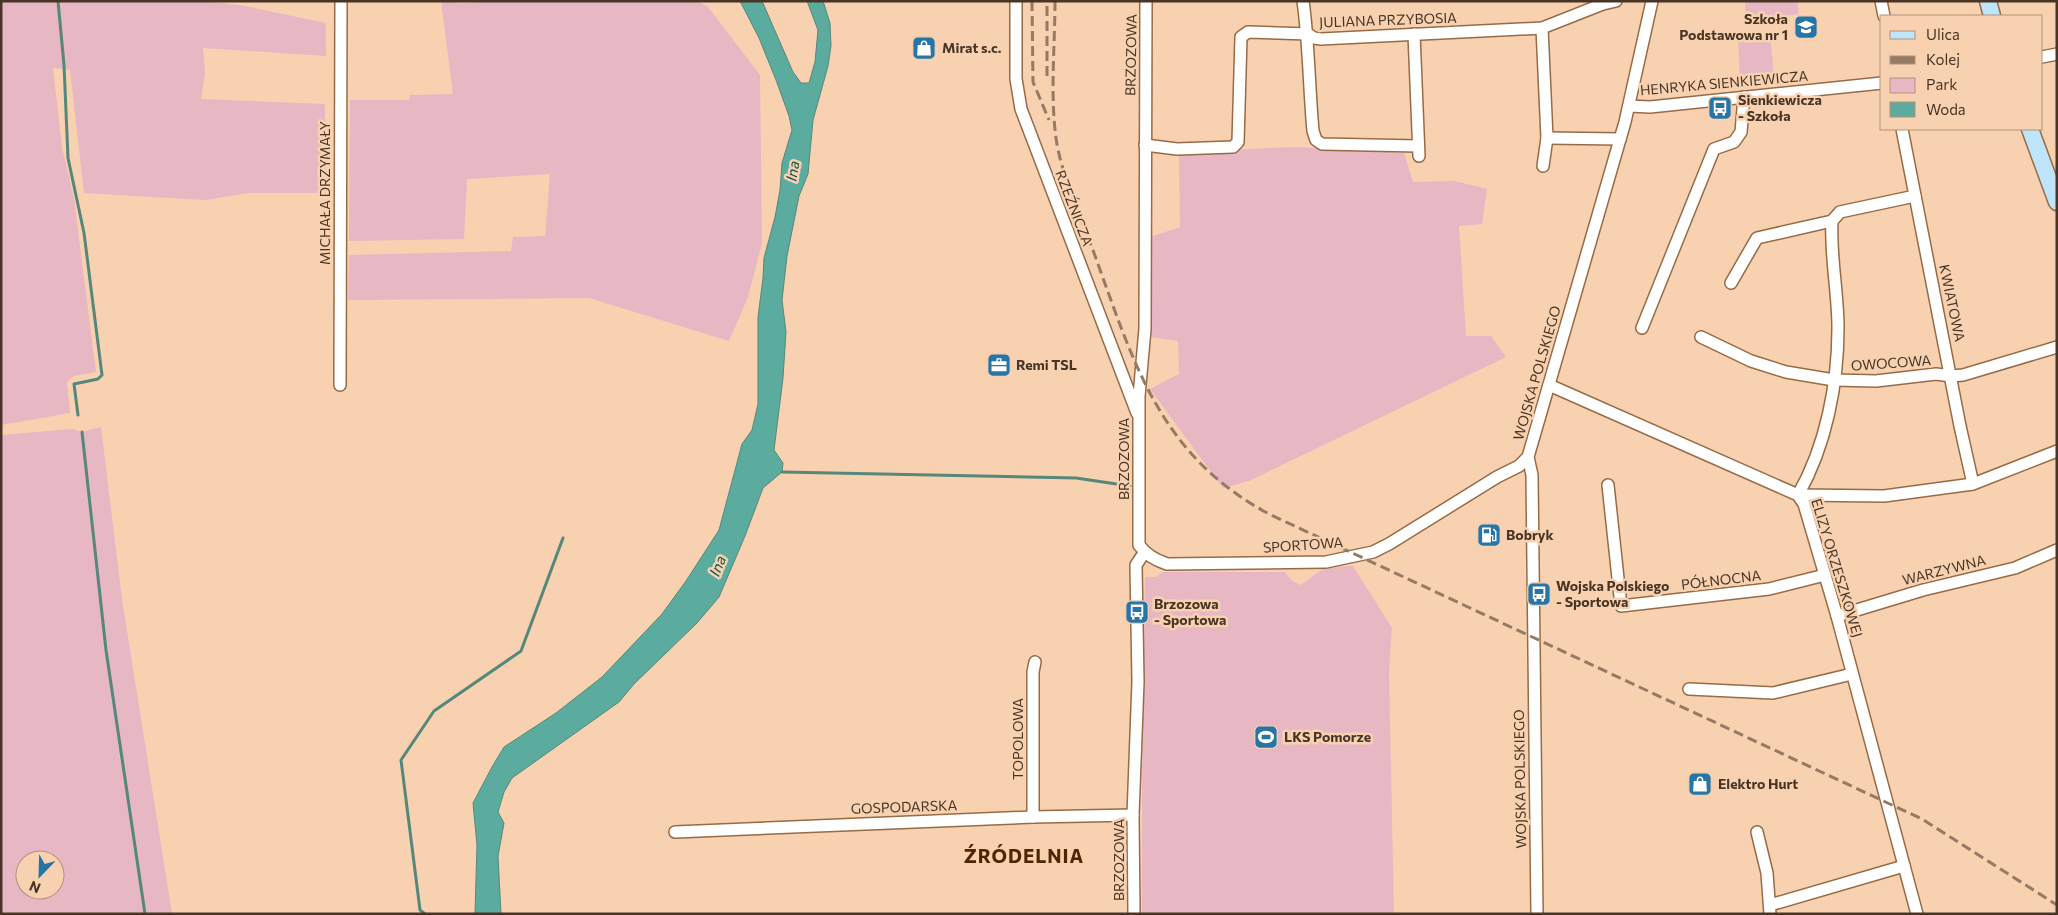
<svg xmlns="http://www.w3.org/2000/svg" width="2058" height="915" viewBox="0 0 2058 915" font-family="Commissioner,sans-serif">
<style>
.green{fill:#e7b7c4;fill-rule:evenodd}
.water{fill:#5bac9e;stroke:#55887a}
.lines{fill:none;stroke-linecap:round;stroke-linejoin:round}
.stream{stroke:#55887a;stroke-width:3}
.street-casing{stroke:#976b46;stroke-width:14}
.secondary-casing{stroke:#976b46;stroke-width:19}
.street{stroke:#fff;stroke-width:11}
.secondary{stroke:#bee5fb;stroke-width:16}
.rail{stroke:#967a63;stroke-width:3;stroke-dasharray:10 5;stroke-linecap:butt}
.labels{text-anchor:middle;stroke-width:5;stroke-linejoin:round;paint-order:stroke}
.poi-label{font-size:14px;font-weight:bold;fill:#483525;stroke:#f8d1b1;text-anchor:start}
.street-label{font-size:14px;fill:#483525;stroke:#f8d1b1}
.water-label{font-size:15px;font-style:italic;fill:#0e554b;stroke:#f8d1b1}
.district-label{font-size:19px;font-weight:bold;letter-spacing:1px;fill:#4d2700;stroke:#f8d1b1}
</style>
<rect width="100%" height="100%" fill="#f8d1b1"/>
<g class="green">
<path d="M1,1H203L240,5L326,23V56L203,48L205,73L201,99L325,104L326,193H248L205,200L84,193L70,70L53,68L62,147L74,199L96,372L74,376L67,382L70,413L1,425Z"/>
<path d="M441,1L465,3L491,1H697L708,7L760,75L762,243L748,297L729,341L589,298L348,300L349,255L511,251L513,237L545,236L550,174L467,179L464,239L349,241L350,100H409L410,95L453,94Z"/>
<path d="M1745,1H1797L1799,14L1746,21Z"/>
<path d="M1770,32L1774,78L1740,83L1738,34Z"/>
<path d="M1296,147L1404,153L1413,182L1454,181L1487,189L1482,224L1459,226L1466,336H1491L1506,357L1249,481L1223,488L1150,389L1179,374L1178,341L1151,337L1147,238L1180,227L1179,152Z"/>
<path d="M101,427L122,599L172,914H1V435L72,429L82,432ZM25,860H55V890H25Z"/>
<path d="M1353,566L1392,628L1389,670L1394,914H1142V788L1145,577H1156L1162,572H1285L1292,581L1301,585L1324,568Z"/>
</g>
<path class="water" d="M740,1H762L793,72L801,83H809L815,62L818,30L807,1H823L830,23L831,46L828,66L813,120L808,174L799,196L787,256L782,300L786,332L783,378L774,450L783,463L782,472L763,488L745,536L719,597L697,623L634,684L619,702L512,778L504,792L498,812L504,823L498,856L501,914H475L477,845L473,803L492,767L504,747L556,713L602,677L662,614L686,581L719,530L742,444L752,430L758,404V317L763,278L764,258L775,217L780,190L782,163L792,130L789,116L776,80L759,38Z"/>
<g class="lines">
<g class="stream">
<path d="M58,1L64,65L68,158L84,233L102,375L98,379L74,384L78,415"/>
<path d="M82,432L106,650L145,914"/>
<path d="M782,472L1076,478L1130,486"/>
<path d="M425,914L420,910L401,760L434,711L521,651L563,538"/>
</g>
<g class="street-casing">
<g id="street">
<path d="M1016,1V79L1021,109L1137,413"/>
<path d="M1146,1L1145,329L1139,396V545C1146,555 1155,560 1167,564L1326,562L1373,552L1389,544L1497,477L1519,466L1528,457"/>
<path d="M1303,1C1309,44 1309,88 1313,131L1316,140L1322,144L1418,146"/>
<path d="M1881,1L1884,16"/>
<path d="M1542,28L1547,138L1543,166"/>
<path d="M1414,34L1419,156"/>
<path d="M2042,57L2057,54"/>
<path d="M1629,106L1650,107L1882,83"/>
<path d="M1902,129L1960,426L1973,484"/>
<path d="M1547,138L1620,139"/>
<path d="M1145,145L1177,149L1233,147L1238,142L1241,37L1248,32L1308,34L1314,38L1321,39L1542,28L1603,4L1616,1"/>
<path d="M1731,283L1757,238L1832,221L1840,212L1915,196"/>
<path d="M1642,328L1714,149L1734,142L1741,132L1744,97"/>
<path d="M1701,337L1751,361L1786,372L1834,380L1876,381L1936,374L1951,376L1963,375L2057,347"/>
<path d="M340,385L341,1"/>
<path d="M1549,385L1798,495L1804,504L1837,616L1917,914"/>
<path d="M1608,485L1621,606L1769,589L1825,575"/>
<path d="M1798,495C1826,446 1838,384 1838,328C1838,292 1830,256 1832,221"/>
<path d="M1798,495L1884,496L1973,484L2057,451"/>
<path d="M1837,616L1923,590L2015,568L2057,550"/>
<path d="M1689,689L1773,693L1852,674"/>
<path d="M1033,817V672L1035,662"/>
<path d="M675,832L1033,817L1133,815"/>
<path d="M1757,832L1767,873L1770,914"/>
<path d="M1770,905L1904,866"/>
<path d="M1134,914L1133,815L1138,682L1136,565L1144,553"/>
<path d="M1537,914L1532,475L1528,457L1625,122L1652,1"/>
</g>
</g>
<g class="secondary-casing">
<g id="secondary">
<path d="M1988,1L1992,16"/>
<path d="M2030,129L2057,202"/>
</g>
</g>
<use href="#street" class="street"/>
<use href="#secondary" class="secondary"/>
<g class="rail">
<path d="M1032,1L1033,82L1049,120"/>
<path d="M1055,1C1055,46 1050,93 1056,138C1061,174 1081,218 1094,253C1134,363 1159,456 1271,515L1922,819L2057,905"/>
<path d="M1047,76V1"/>
</g>
</g>
<defs>
<g id="school-square" transform="scale(1.25)"><rect x="-9" y="-9" width="18" height="18" rx="4" fill="#2775a7" stroke="#f8d1b1"/><path d="M0-5L7-2L0 1L-7-2ZM-4 1L0 2.5L4 1V4Q0 6-4 4Z" fill="#fff"/></g>
<g id="shop-square" transform="scale(1.25)"><rect x="-9" y="-9" width="18" height="18" rx="4" fill="#2775a7" stroke="#f8d1b1"/><path d="M-5-2.5h2.3a2.7 3.5 0 0 1 5.4 0H5L5.5 6h-11ZM-1.5-2.5h3a1.5 2.3 0 0 0-3 0Z" fill="#fff"/></g>
<g id="bus-square" transform="scale(1.25)"><rect x="-9" y="-9" width="18" height="18" rx="4" fill="#2775a7" stroke="#f8d1b1"/><path d="M-5-6H5V4H4V6H2V4H-2V6H-4V4H-5ZM-3.5-4V0h7V-4ZM-3.5 1.2v1.5H-2V1.2ZM2 1.2v1.5H3.5V1.2Z" fill="#fff"/></g>
<g id="office-square" transform="scale(1.25)"><rect x="-9" y="-9" width="18" height="18" rx="4" fill="#2775a7" stroke="#f8d1b1"/><path d="M-6-3h4V-5.5h4V-3h4V5H-6ZM-1-4.5V-3h2v-1.5ZM-6 0V1H6V0Z" fill="#fff"/></g>
<g id="fuel-square" transform="scale(1.25)"><rect x="-9" y="-9" width="18" height="18" rx="4" fill="#2775a7" stroke="#f8d1b1"/><path d="M-5.5-6h7V0h2V4h1.3V-2.5L3-4.5l.8-.8L6-3V5H2.5V1h-1V6h-7ZM-4.2-4.7v3.2H.2V-4.7Z" fill="#fff"/></g>
<g id="stadium-square" transform="scale(1.25)"><rect x="-9" y="-9" width="18" height="18" rx="4" fill="#2775a7" stroke="#f8d1b1"/><path d="M0-5a6.5 5 0 1 0 0 10a6.5 5 0 1 0 0-10ZM-3.5-1.8h7v3.6h-7Z" fill="#fff"/></g>
</defs>
<g fill-rule="evenodd">
<use href="#school-square" x="1806" y="27"/>
<use href="#shop-square" x="924" y="48"/>
<use href="#bus-square" x="1720" y="108"/>
<use href="#office-square" x="999" y="365"/>
<use href="#fuel-square" x="1489" y="535"/>
<use href="#bus-square" x="1539" y="594"/>
<use href="#bus-square" x="1137" y="612"/>
<use href="#stadium-square" x="1266" y="737"/>
<use href="#shop-square" x="1700" y="784"/>
</g>
<g class="labels">
<g class="poi-label">
<text x="1788" y="24" text-anchor="end">Szkoła<tspan x="1788" dy="16">Podstawowa nr 1</tspan></text>
<text x="942" y="53">Mirat s.c.</text>
<text x="1738" y="105">Sienkiewicza<tspan x="1738" dy="16">- Szkoła</tspan></text>
<text x="1016" y="370">Remi TSL</text>
<text x="1506" y="540">Bobryk</text>
<text x="1556" y="591">Wojska Polskiego<tspan x="1556" dy="16">- Sportowa</tspan></text>
<text x="1154" y="609">Brzozowa<tspan x="1154" dy="16">- Sportowa</tspan></text>
<text x="1284" y="742">LKS Pomorze</text>
<text x="1718" y="789">Elektro Hurt</text>
</g>
<g class="street-label">
<text transform="translate(1388 20) rotate(-2)" y="5">JULIANA PRZYBOSIA</text>
<text transform="translate(1131 55) rotate(-89)" y="5">BRZOZOWA</text>
<text transform="translate(1724 83) rotate(-5)" y="5">HENRYKA SIENKIEWICZA</text>
<text transform="translate(325 193) rotate(-90)" y="5">MICHAŁA DRZYMAŁY</text>
<text transform="translate(1074 208) rotate(69)" y="5">RZEŹNICZA</text>
<text transform="translate(1952 303) rotate(78)" y="5">KWIATOWA</text>
<text transform="translate(1891 363) rotate(-4)" y="5">OWOCOWA</text>
<text transform="translate(1537 373) rotate(-74)" y="5">WOJSKA POLSKIEGO</text>
<text transform="translate(1124 459) rotate(-90)" y="5">BRZOZOWA</text>
<text transform="translate(1303 545) rotate(-4)" y="5">SPORTOWA</text>
<text transform="translate(1837 568) rotate(73)" y="5">ELIZY ORZESZKOWEJ</text>
<text transform="translate(1944 570) rotate(-14)" y="5">WARZYWNA</text>
<text transform="translate(1721 580) rotate(-7)" y="5">PÓŁNOCNA</text>
<text transform="translate(1018 739) rotate(-90)" y="5">TOPOLOWA</text>
<text transform="translate(1520 779) rotate(-91)" y="5">WOJSKA POLSKIEGO</text>
<text transform="translate(904 807) rotate(-2)" y="5">GOSPODARSKA</text>
<text transform="translate(1119 860) rotate(-90)" y="5">BRZOZOWA</text>
</g>
<g class="water-label">
<text transform="translate(793 171) rotate(-80)" y="5">Ina</text>
<text transform="translate(718 566) rotate(-68)" y="5">Ina</text>
</g>
<g class="district-label">
<text x="1024" y="863">ŹRÓDELNIA</text>
</g>
</g>
<rect width="2058" height="915" fill="none" stroke="#483525" stroke-width="5"/>
<rect x="1880" y="15" width="162" height="115" fill="#f8d1b1" stroke="#b29379"/>
<rect x="1890" y="31" width="25" height="8" fill="#bee5fb" stroke="#b29379"/>
<text x="1926" y="40" font-size="15" fill="#483525">Ulica</text>
<rect x="1890" y="56" width="25" height="8" fill="#967a63" stroke="#b29379"/>
<text x="1926" y="65" font-size="15" fill="#483525">Kolej</text>
<rect x="1890" y="78" width="25" height="15" fill="#e7b7c4" stroke="#b29379"/>
<text x="1926" y="90" font-size="15" fill="#483525">Park</text>
<rect x="1890" y="102" width="25" height="15" fill="#5bac9e" stroke="#b29379"/>
<text x="1926" y="115" font-size="15" fill="#483525">Woda</text>
<g transform="translate(40 875) rotate(203)"><circle r="24" fill="#f8d1b1" stroke="#b29379"/>
<path d="M0-4L9 19L0 12L-9 19Z" fill="#2775a7"/>
<text y="-8" font-size="14" font-weight="bold" text-anchor="middle" fill="#483525">N</text>
</g>
</svg>
